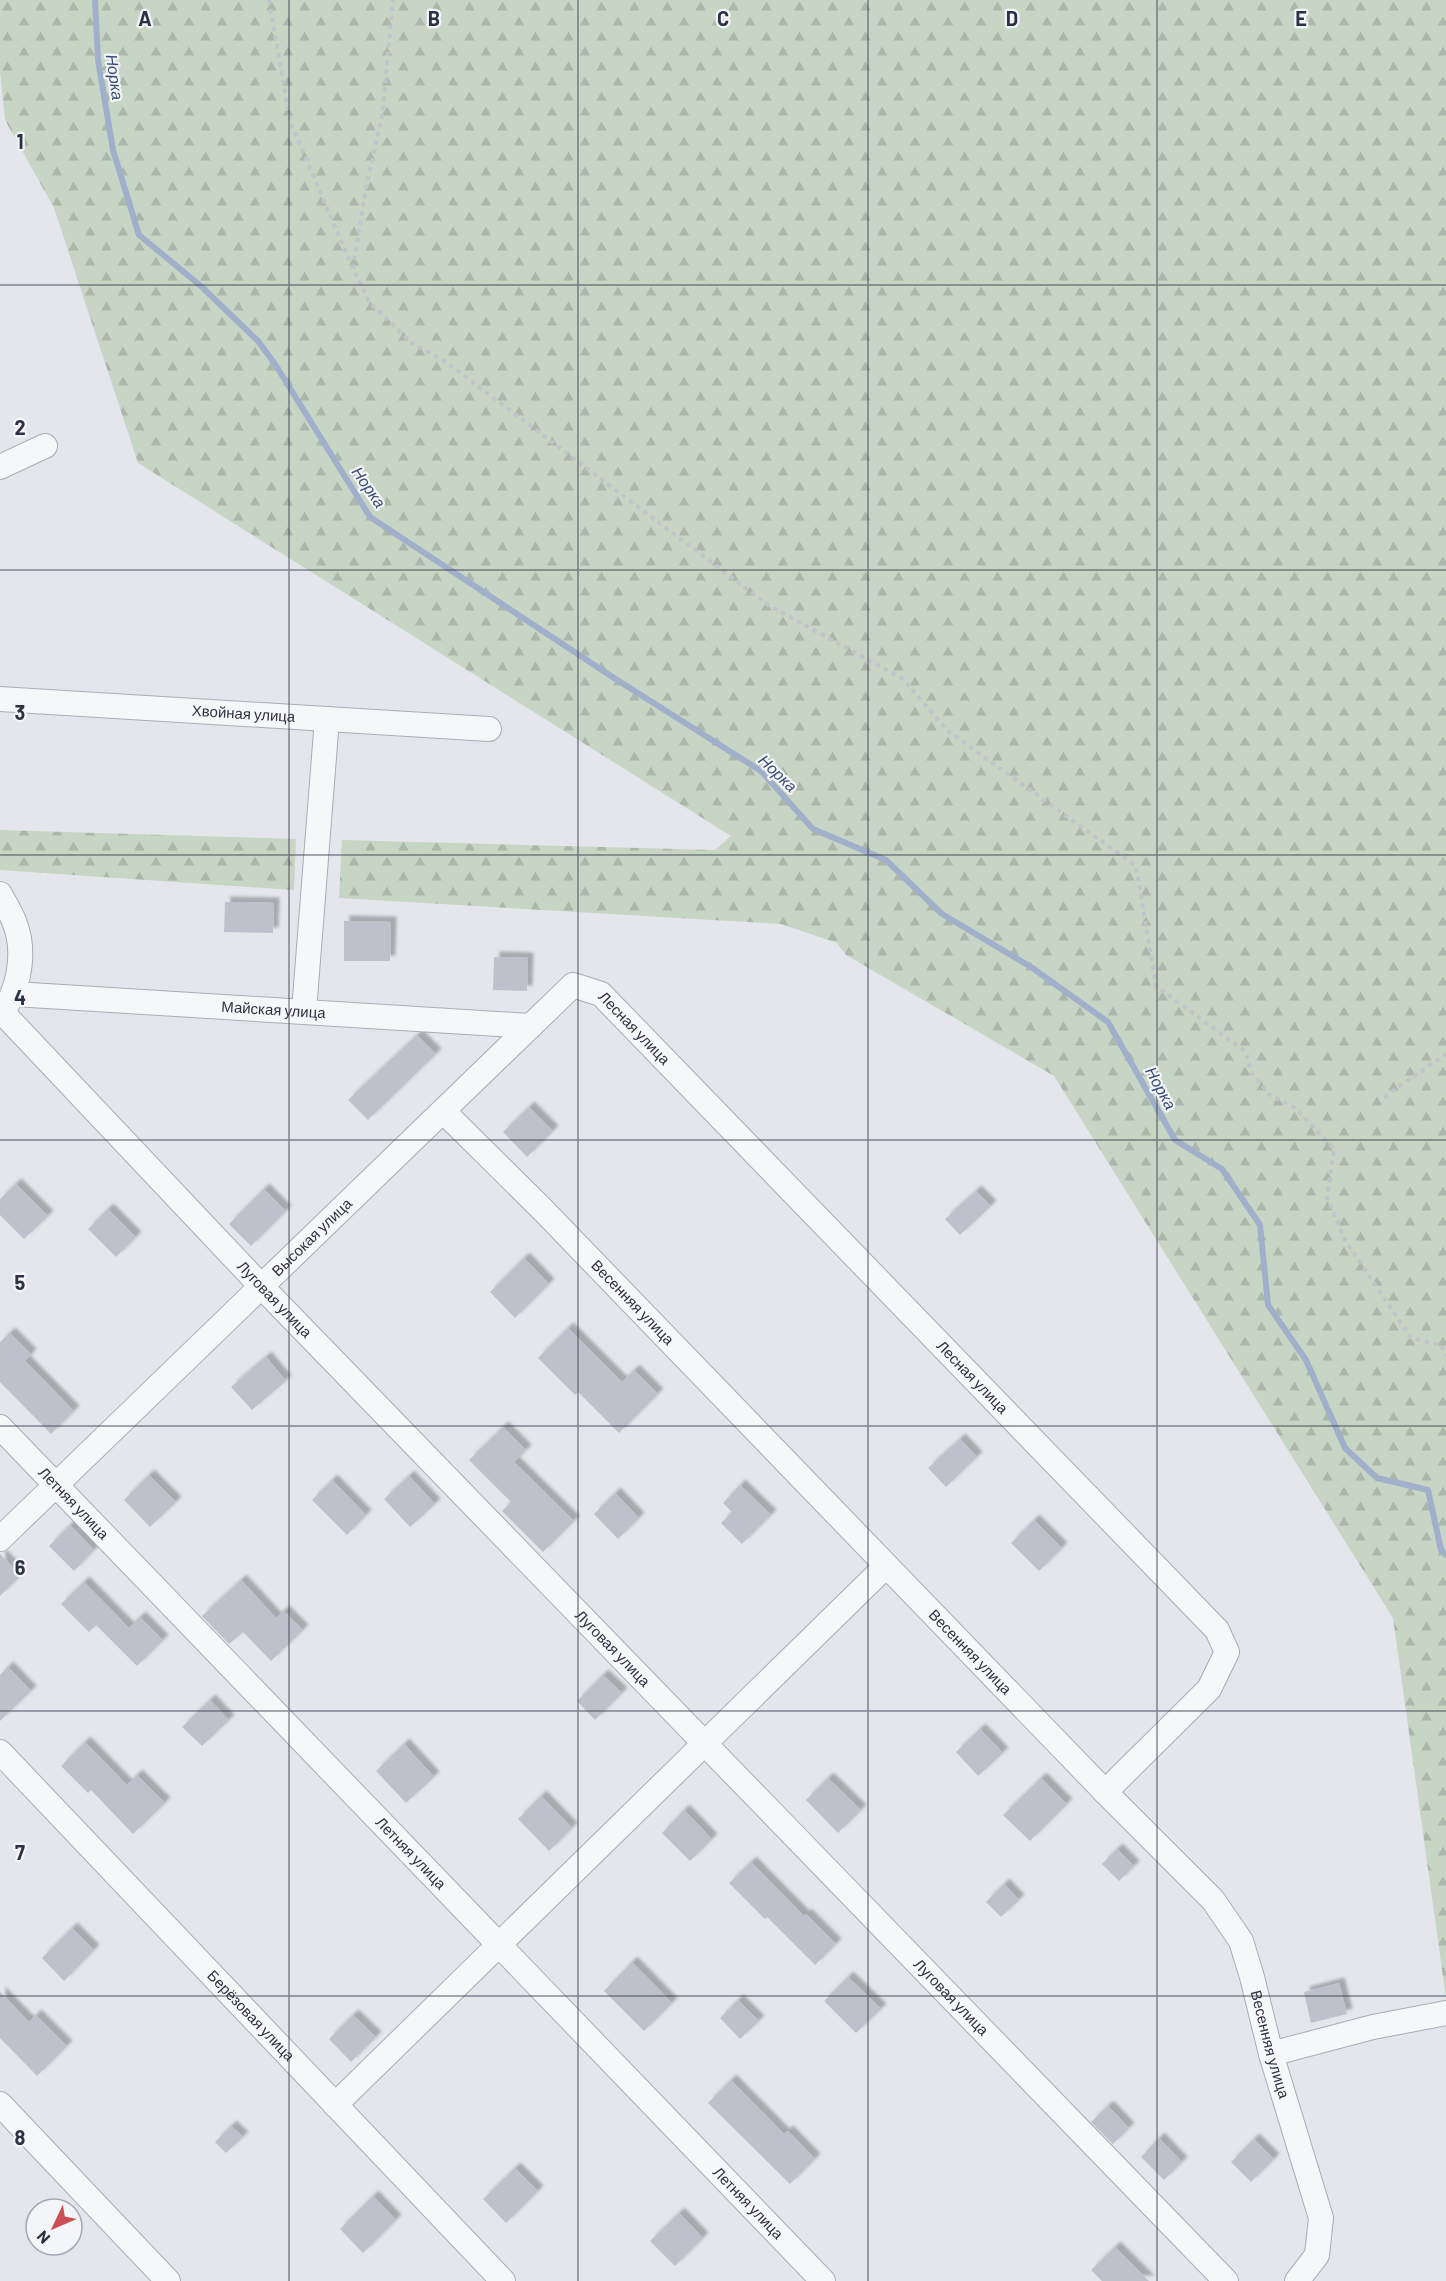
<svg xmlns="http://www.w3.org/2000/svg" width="1446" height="2281" viewBox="0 0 1446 2281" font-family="Barlow,sans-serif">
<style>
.forest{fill:url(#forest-firs)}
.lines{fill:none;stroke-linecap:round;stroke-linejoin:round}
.stream{stroke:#a0b0ca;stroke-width:6}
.building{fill:#bec1cb;filter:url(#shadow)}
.minor-casing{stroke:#a9acb5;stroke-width:26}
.path{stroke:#c1c4ca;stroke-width:4;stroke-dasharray:4.5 4.5;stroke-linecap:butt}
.minor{stroke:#f6f7f9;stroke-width:24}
.grid{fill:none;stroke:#2c3243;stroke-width:1.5;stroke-opacity:0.55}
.labels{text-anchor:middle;stroke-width:4.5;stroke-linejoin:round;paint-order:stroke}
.street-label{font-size:15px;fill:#2c3243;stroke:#f3f5f8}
.water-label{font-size:16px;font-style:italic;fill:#374d76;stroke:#f3f5f8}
.grid-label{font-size:20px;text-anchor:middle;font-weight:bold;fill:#2c3243;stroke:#f3f5f8;stroke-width:4.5;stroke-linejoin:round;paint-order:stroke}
</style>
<defs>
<pattern id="forest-firs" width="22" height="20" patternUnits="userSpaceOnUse" patternTransform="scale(1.5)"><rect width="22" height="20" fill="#c7d5c5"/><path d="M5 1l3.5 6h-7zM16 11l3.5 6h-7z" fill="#abb7aa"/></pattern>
<filter id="shadow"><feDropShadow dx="5.5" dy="-5.5" stdDeviation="1.5" flood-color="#0004"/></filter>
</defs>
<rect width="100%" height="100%" fill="#e4e6eb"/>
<g class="forest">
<path d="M0,0H1446V1998L1393,1618L1054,1076L846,955L837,943L781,924L339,898L342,840L715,850L731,836L138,463L54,208L5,120L0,72Z"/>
<path d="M0,830L296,839L294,890L0,870Z"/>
</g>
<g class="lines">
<path class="stream" d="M95,0L98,60L113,150L139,235L202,287L258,341L275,364L370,517L614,678L761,771L813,829L886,860L942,914L1031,967L1108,1022L1175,1140L1222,1169L1260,1225L1268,1305L1306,1360L1345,1448L1377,1478L1428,1490L1441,1550L1446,1555"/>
</g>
<g class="building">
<path d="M225,902L274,903L273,933L224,932Z"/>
<path d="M344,921L391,922L390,961H344Z"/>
<path d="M494,957L528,958L527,991L493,990Z"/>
<path d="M417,1035L436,1054L368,1120L348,1100Z"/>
<path d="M529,1107L553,1131L527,1157L503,1132Z"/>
<path d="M16,1184L48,1216L24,1239L0,1215V1199Z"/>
<path d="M264,1189L286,1211L251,1246L229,1224Z"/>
<path d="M976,1191L991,1206L960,1235L945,1219Z"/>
<path d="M108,1209L136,1237L116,1257L88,1229Z"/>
<path d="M524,1258L549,1284L515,1318L490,1292Z"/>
<path d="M568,1328L622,1382L634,1370L658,1394L619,1433L578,1392L575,1395L538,1358Z"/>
<path d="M10,1333L31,1354L25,1361L74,1411L51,1434L0,1382V1342Z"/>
<path d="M266,1357L286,1381L252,1410L231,1387Z"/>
<path d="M503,1427L526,1450L514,1462L574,1521L543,1552L502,1511L511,1502L469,1460Z"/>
<path d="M960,1439L977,1457L946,1487L928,1468Z"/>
<path d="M149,1475L176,1502L150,1527L124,1500Z"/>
<path d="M409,1476L435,1504L410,1527L384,1499Z"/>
<path d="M332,1480L366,1515L347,1535L312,1500Z"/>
<path d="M740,1485L771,1515L742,1544L721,1523L732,1512L723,1503Z"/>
<path d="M615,1493L639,1518L618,1539L594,1514Z"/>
<path d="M1034,1520L1062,1548L1039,1571L1011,1543Z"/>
<path d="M70,1525L94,1550L74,1571L49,1546Z"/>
<path d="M0,1554L21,1575L0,1596Z"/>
<path d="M241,1580L276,1618L284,1611L303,1630L271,1661L243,1632L229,1644L202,1616Z"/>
<path d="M84,1582L129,1628L140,1617L163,1640L137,1666L96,1625L89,1632L61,1604Z"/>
<path d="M8,1667L31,1691L0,1721V1675Z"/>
<path d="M603,1675L622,1693L595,1720L577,1701Z"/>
<path d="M210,1700L229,1720L202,1746L182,1727Z"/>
<path d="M980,1729L1003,1753L978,1776L956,1752Z"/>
<path d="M85,1742L127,1785L137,1775L165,1803L133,1834L91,1790L88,1793L61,1766Z"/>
<path d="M404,1744L434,1777L406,1803L376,1771Z"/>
<path d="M828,1778L861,1810L838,1833L806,1800Z"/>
<path d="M1041,1778L1067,1804L1030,1841L1003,1815Z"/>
<path d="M541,1796L572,1828L549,1851L518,1819Z"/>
<path d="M684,1810L712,1839L690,1861L662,1833Z"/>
<path d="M1117,1849L1134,1866L1119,1881L1102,1864Z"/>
<path d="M751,1862L804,1916L806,1914L836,1944L815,1965L767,1917L765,1919L729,1883Z"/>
<path d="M1004,1884L1019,1900L1001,1917L986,1902Z"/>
<path d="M72,1928L94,1950L64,1981L42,1958Z"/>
<path d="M632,1962L672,2003L644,2031L604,1991Z"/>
<path d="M848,1977L881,2009L856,2033L824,2001Z"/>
<path d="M1339,1983L1347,2014L1311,2023L1304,1992Z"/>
<path d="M0,1992L29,2022L36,2015L67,2046L37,2076L0,2038Z"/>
<path d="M738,2000L759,2021L740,2039L720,2018Z"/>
<path d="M353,2015L376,2037L351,2062L329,2039Z"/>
<path d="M731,2080L784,2134L788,2131L815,2159L790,2184L708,2103Z"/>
<path d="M1108,2106L1129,2128L1113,2144L1091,2122Z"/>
<path d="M231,2126L243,2137L226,2153L215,2142Z"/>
<path d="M1159,2138L1182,2162L1164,2180L1141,2157Z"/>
<path d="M1254,2139L1274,2159L1251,2182L1231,2162Z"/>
<path d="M515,2168L538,2191L506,2223L483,2199Z"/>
<path d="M373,2196L396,2220L363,2253L340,2229Z"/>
<path d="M679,2213L703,2238L675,2266L650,2241Z"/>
<path d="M1115,2247L1149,2281H1102L1091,2270Z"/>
</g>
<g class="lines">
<g class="minor-casing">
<g id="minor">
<path d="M0,467L45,446"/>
<path id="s1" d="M0,699L489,729"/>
<path d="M0,894C5,904 12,914 15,924C25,950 20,983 6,1007"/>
<path id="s2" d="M14,994L531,1026"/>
<path d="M304,1011L327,719"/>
<path id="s3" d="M2,1012L261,1286L1226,2281"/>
<path id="s4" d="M444,1112L542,1209L1112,1799L1213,1900L1241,1941L1252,1977L1271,2054L1321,2218L1317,2255L1297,2281"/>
<path id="s5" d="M0,1427L823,2281"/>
<path id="s6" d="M0,1539L573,985L601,994L1217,1630L1227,1652L1209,1689L1105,1792"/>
<path id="s7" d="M0,1752L503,2281"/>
<path d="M1271,2054L1373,2027L1446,2013"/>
<path d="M0,2104L168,2281"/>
<path d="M335,2105L886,1566"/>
</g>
</g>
<g class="path">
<path d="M269,0L290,121L353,269L370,303L412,343L446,362L768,605L903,679L948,731L1136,866L1156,986L1246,1052L1251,1072L1270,1095L1295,1108L1334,1149L1327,1197L1345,1240L1411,1338L1441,1345L1446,1356"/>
<path d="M353,269L366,188L382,116L393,0"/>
<path d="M1384,1097L1446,1054"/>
</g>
<use href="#minor" class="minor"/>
</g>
<path class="grid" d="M289,0V2281M578,0V2281M868,0V2281M1157,0V2281M0,285H1446M0,570H1446M0,855H1446M0,1140H1446M0,1426H1446M0,1711H1446M0,1996H1446"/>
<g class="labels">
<g class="street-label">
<text dy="5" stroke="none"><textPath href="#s1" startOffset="244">Хвойная улица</textPath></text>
<text dy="5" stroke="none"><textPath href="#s2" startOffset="260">Майская улица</textPath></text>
<text dy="5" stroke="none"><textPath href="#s6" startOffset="874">Лесная улица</textPath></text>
<text dy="5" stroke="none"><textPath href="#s6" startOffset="434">Высокая улица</textPath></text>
<text dy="5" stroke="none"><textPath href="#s3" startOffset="396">Луговая улица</textPath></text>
<text dy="5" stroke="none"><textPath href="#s4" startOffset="268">Весенняя улица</textPath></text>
<text dy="5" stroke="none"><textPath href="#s6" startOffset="1360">Лесная улица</textPath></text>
<text dy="5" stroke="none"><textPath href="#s5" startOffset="106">Летняя улица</textPath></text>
<text dy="5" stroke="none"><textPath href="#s3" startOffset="882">Луговая улица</textPath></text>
<text dy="5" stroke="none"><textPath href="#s4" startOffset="754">Весенняя улица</textPath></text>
<text dy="5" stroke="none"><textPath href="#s5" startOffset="592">Летняя улица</textPath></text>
<text dy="5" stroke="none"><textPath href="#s3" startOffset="1368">Луговая улица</textPath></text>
<text dy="5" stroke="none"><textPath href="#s7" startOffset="364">Берёзовая улица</textPath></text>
<text dy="5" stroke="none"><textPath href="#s4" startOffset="1258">Весенняя улица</textPath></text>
<text dy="5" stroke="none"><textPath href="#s5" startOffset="1078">Летняя улица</textPath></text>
</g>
<g class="water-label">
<text transform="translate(115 77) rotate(82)" y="6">Норка</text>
<text transform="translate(369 487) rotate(55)" y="6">Норка</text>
<text transform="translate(778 773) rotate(44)" y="6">Норка</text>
<text transform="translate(1161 1088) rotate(61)" y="6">Норка</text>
</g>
</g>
<g class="grid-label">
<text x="145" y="26">A</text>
<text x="434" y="26">B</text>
<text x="723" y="26">C</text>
<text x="1012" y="26">D</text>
<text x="1301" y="26">E</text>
<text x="20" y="149">1</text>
<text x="20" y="435">2</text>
<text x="20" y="720">3</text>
<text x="20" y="1005">4</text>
<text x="20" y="1290">5</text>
<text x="20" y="1575">6</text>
<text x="20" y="1860">7</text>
<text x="20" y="2145">8</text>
</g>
<g transform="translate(54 2227) rotate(226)"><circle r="28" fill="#f3f5f8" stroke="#a3a7b0" stroke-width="1.5"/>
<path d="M0-4.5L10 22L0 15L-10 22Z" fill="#cb4e54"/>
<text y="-9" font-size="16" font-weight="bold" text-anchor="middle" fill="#2c3243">N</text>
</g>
</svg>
